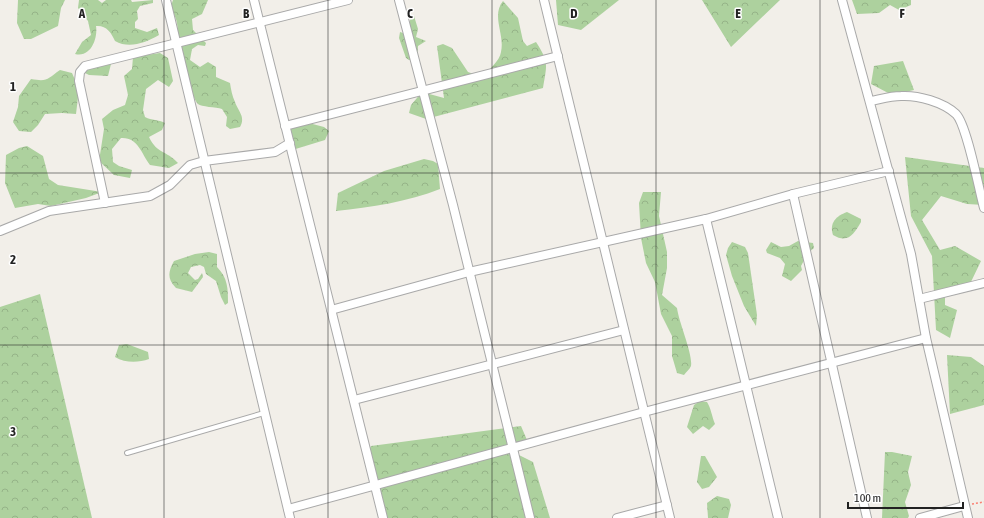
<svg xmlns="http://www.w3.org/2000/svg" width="984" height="518" viewBox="0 0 984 518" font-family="'Asap Condensed',sans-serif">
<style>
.forest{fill:url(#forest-crowns)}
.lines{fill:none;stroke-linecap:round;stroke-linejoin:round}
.service-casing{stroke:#a9a9a9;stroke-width:6}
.minor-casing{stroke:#a9a9a9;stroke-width:10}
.path{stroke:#fa8072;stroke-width:1.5;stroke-dasharray:2 2;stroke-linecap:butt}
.service{stroke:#fff;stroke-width:4}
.minor{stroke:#fff;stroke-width:8}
.grid{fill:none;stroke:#222;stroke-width:1;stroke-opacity:0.55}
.grid-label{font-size:13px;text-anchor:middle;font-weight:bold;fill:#222;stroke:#fff;stroke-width:3;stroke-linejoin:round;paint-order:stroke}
</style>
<defs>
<pattern id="forest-crowns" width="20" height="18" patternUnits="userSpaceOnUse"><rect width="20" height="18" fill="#add19e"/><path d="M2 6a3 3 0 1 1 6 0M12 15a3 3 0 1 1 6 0" fill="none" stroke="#95b388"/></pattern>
</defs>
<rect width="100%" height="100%" fill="#f2efe9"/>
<g class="forest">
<path d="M18,0H65L61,8L58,26L31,39H24L17,23Z"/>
<path d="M79,0H98L102,3L106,0H131L132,2L153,0V3L140,6L137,11L138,19L135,22V28L147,32L157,28L159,35C145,43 129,49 115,41C111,32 106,25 96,26C98,38 91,58 75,54L82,42L91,35L88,21L78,8Z"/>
<path d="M173,0H208L202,14L192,19L193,30L206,43L205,46L198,45L192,49L190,60L200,67L208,62L216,67V77L230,83C231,89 232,96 235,102C238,111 246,117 240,127L230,129L226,126L227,117L222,109C216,107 201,107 198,104C191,98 180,47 177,36C177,32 178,27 177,23C176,16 169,8 173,0Z"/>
<path d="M556,0H619L581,30L558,25Z"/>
<path d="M696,0H780L731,47L702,0Z"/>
<path d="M852,0H911V5L899,10L890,5L879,13L857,14Z"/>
<path d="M503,1L518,18L523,41L527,46L536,42C549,62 547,64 543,88L426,119L409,113L411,105L422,92L444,98L437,46L443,44L452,48L468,72L482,77C488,70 500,61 501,52C505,34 491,16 503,1Z"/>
<path d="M414,16L418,29L416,37L426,41L418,46L417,60H409L406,58L399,38L400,32L403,33L408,28L411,17Z"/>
<path d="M160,53L168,58L173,81L169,87L158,80L146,89L143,110L145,117C152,121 158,119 165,123L162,130L149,137C157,154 166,150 178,163L169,168L150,165C141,153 138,137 121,138L112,149L113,162L119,166L132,170L130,178L114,175L99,161L104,129L102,119L113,110L125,105L128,95L124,76L132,69L133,57Z"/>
<path d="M107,61L111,64L108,76L89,75L83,72L84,66Z"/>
<path d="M903,61L914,90L892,95L871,84L874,66Z"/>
<path d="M60,70L72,73L79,89L76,114L62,113L45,114L38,125L31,132L19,131L13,122L18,107L19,96L31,79C48,82 47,79 60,70Z"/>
<path d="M305,122L324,127L329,131L325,140L289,151L283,129Z"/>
<path d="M27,146L43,156L49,179L58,185L102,192L86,198L51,206L38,204L15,208L5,183L6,155L19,148Z"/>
<path d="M905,157L984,168V205L967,204L941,196L922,220L940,250L955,246L981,261L969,286L945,293V305L957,310L950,338L936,330L932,256L911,216Z"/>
<path d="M424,159L433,161L438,164L440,189C408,202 371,207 336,211L338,193L384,171Z"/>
<path d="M643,192H661L659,216L667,252V268L662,295L677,308C679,323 693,354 691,366C690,369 686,372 684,375L677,373L672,356V336L661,314L655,282L646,263L641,238L639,203Z"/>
<path d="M847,212L861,219V222C854,234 848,244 833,235C829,223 836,216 847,212Z"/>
<path d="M798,241L813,243L814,248L808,253L801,266L802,270L791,281L782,276L785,264L780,258L767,253L766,250L771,242L781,247L789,246Z"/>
<path d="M732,242L745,247L748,253L757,315L756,326L744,306L732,276L726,255L728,248Z"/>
<path d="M209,252L217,254V267C228,278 228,289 228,303L225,305L221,297L216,281L206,274L204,267L200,265L191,267L188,273L195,280L198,279L202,273L203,277L192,292L176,288C167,279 168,272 174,261L195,254Z"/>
<path d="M40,294L92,518H0V307Z"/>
<path d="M127,344L148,352L149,359C138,363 125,363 115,357L119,345Z"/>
<path d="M947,355L971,357L984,366V405L950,414Z"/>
<path d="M700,401L707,402C711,408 712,417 715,424L709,430L703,426L693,434L687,427L694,405Z"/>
<path d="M521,426L527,440L518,447L519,455L533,462L550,518H383L364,461L371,446Z"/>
<path d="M885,452H892L912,456L908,472L911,485L905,502L909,516L908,518H882Z"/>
<path d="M701,456H705L717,477L709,487L702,489L697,482Z"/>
<path d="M717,496L729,499L731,505L728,518H708L707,503Z"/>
</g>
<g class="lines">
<g class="service-casing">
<path id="service" d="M127,453L264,413"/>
</g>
<g class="minor-casing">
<g id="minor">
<path d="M166,0L290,518"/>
<path d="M254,0L383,518"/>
<path d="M399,0L453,205L530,518"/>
<path d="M544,0L670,518"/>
<path d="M842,0L911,254L926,338L968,518"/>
<path d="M871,101C881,99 891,96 901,96C918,95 943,102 956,114C967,125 979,190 984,208"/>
<path d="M285,126L558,56"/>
<path d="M793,194L867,518"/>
<path d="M105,203L79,81L80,72L85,66L348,0"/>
<path d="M706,219L778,518"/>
<path d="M0,231L49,211L150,196L170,185L190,165L204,161L275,152L290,143"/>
<path d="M919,299L984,283"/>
<path d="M331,310L469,272L706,219L793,194L889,171"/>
<path d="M354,400L624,330"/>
<path d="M288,509L644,412L926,338"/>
<path d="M617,518L667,505"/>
<path d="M920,518L964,506"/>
</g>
</g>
<path class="path" d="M972,504L984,502"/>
<use href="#service" class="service"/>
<use href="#minor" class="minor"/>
</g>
<path class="grid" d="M164,0V518M328,0V518M492,0V518M656,0V518M820,0V518M0,173H984M0,345H984"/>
<g class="grid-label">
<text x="82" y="18">A</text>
<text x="246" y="18">B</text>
<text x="410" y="18">C</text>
<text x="574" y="18">D</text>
<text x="738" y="18">E</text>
<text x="902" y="18">F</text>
<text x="13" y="91">1</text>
<text x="13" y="264">2</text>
<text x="13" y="436">3</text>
</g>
<path d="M848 502v6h115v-6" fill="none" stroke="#222222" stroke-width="2"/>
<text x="854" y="502" font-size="12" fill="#222222" stroke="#ffffff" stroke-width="3" paint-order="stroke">100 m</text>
</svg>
